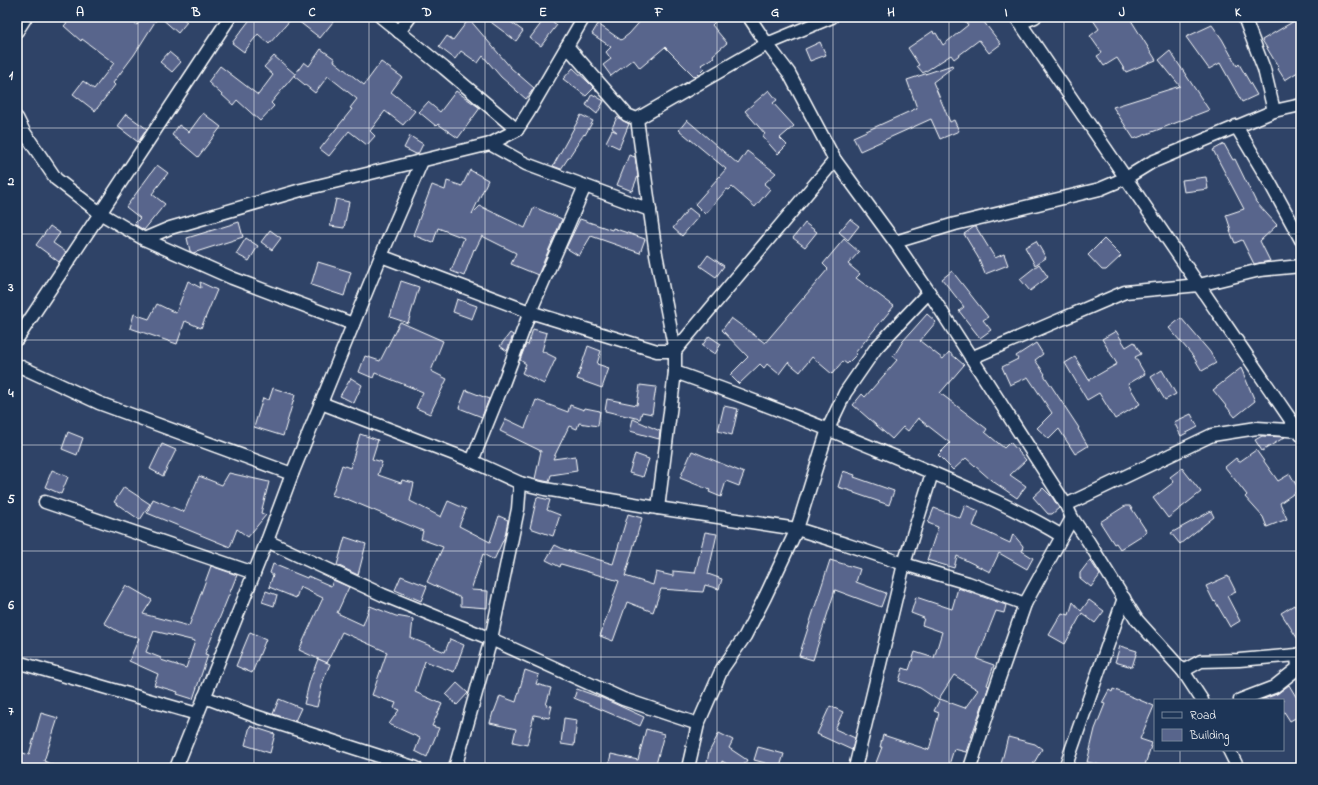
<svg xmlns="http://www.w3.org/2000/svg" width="1318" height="785" viewBox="0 0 1318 785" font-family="'Indie Flower',sans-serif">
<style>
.building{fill:#58658c;stroke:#fff;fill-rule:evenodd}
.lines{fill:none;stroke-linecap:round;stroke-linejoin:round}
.street-casing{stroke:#fff;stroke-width:15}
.street{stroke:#1d3557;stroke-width:12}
.grid{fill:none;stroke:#fff;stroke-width:1;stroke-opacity:0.55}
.neatline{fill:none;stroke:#fff;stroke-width:1.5}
.grid-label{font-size:13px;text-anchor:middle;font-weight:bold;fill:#fff}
</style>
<rect width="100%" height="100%" fill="#2f4367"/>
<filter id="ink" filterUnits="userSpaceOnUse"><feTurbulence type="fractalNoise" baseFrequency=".025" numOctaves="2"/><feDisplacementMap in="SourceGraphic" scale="8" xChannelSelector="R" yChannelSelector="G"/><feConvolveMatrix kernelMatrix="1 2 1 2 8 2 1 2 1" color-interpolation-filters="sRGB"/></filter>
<g filter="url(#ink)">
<g class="building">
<path d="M72,17H127L137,25L143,17H158L134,55L113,83L115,85L95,111L73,94L83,81L94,89L114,63L82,39L81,41L64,26Z"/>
<path d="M160,17H181L187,22L178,33Z"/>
<path d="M252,17H337L320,38L293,17L269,44L258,34L244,52L232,43Z"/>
<path d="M484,17H504L523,31L516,41Z"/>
<path d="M546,17L557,25L541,46L530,38Z"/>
<path d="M644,17H720L712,25L727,43L713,55L714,57L701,65L704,68L695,77L665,47L640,68L633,59L611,76L603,65L611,59L606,52L611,47L592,34L598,24L621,40L629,34Z"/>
<path d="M962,17H980L1001,44L989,53L979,40L954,59L951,55L923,73L917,66L919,65L908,48L933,31L934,34L936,33L943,45L968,25Z"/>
<path d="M1091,17H1129L1156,60L1126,72L1117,58L1104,66L1097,56L1102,53L1090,36L1099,29Z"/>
<path d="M1301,17V70L1285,80L1278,69L1279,68L1262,40Z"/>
<path d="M469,19L511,68L534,88L526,99L501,77L483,56L478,63L461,51L455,59L439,47L447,36L453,40Z"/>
<path d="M1212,25L1222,39L1237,66L1239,64L1257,95L1242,102L1220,63L1209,69L1186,37Z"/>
<path d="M820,42L826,55L810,61L805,49Z"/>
<path d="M321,49L335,59L334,61L364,85L381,62L402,77L391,92L415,111L403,125L385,111L370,131L375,136L367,145L349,131L329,156L320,149L352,109L350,108L357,99L328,76L315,93L294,76L304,62L309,66Z"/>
<path d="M1170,51L1209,110L1134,139L1113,107L1180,86L1159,60Z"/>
<path d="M169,52L181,62L172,72L160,62Z"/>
<path d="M274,56L295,74L271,103L274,106L260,121L237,100L233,105L208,82L220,66L258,95L273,75L264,67Z"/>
<path d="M952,65L953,67L933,82L950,122L954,120L959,131L940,139L931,119L860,151L853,137L917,108L907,80Z"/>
<path d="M573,68L587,81L594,88L586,96L563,79Z"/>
<path d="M769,90L777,100L773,103L794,126L780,138L787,145L778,154L762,136L765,134L745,111Z"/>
<path d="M456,91L480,108L458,138L438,124L436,126L419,112L428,102L440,112Z"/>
<path d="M592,94L604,101L597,114L586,105Z"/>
<path d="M203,113L221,127L198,157L172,135L179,125L189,132Z"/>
<path d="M126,114L147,129L138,142L117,126Z"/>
<path d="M581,115L593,121L585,135L584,134L561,169L553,166Z"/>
<path d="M617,117L629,124L619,148L606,142L612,130L617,132L612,128Z"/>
<path d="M687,120L738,164L747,151L776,173L764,184L770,189L755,207L732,187L729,190L727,189L705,214L695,204L726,169L679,130Z"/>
<path d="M410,136L423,144L418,154H416L404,148Z"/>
<path d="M1224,144L1233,160L1235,159L1256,202L1277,225L1260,241L1270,261L1254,264L1242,240L1235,243L1230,231L1231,230L1226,215L1244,209L1213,150Z"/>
<path d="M629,155L635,157L638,176L632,191L617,185Z"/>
<path d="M157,165L168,173L152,194L165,204L144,230L134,224L140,218L126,207Z"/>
<path d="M470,170L488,180L472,214L480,206L525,228L534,207L562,219L538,275L511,264L516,253L482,236L475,250L474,249L464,276L451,271L464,238L438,228L433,243L413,235L432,185L445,190L447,181L462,186Z"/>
<path d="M1206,177L1208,189L1184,192L1182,180Z"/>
<path d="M336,199L349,202L344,228L330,226Z"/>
<path d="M689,208L699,216L682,236L673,228Z"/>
<path d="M580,219L612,230L613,228L645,239L640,253L591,236L579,256L566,248Z"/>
<path d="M850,219L859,226L848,240L839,232Z"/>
<path d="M239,222L243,237L193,253L190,251L187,238Z"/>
<path d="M805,223L817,232L805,247L793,238Z"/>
<path d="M50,226L60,233L53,243L66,252L59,262L36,245Z"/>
<path d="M974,227H976L995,258L1004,254L1008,265L985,274L979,259L964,234Z"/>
<path d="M270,230L281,238L272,250L261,242Z"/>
<path d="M246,238L258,246L249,261L236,254Z"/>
<path d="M844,239L859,252L848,264L860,274L856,278L894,306L855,353L857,354L847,364L843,361L832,374L812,357L800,372L788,362L779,374L767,364L764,368L760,364L739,384L730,375L748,357L722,330L731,318L765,343L828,269L823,264Z"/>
<path d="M1104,239L1121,256L1106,270H1102L1088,255Z"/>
<path d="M1036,241L1046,258L1035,265L1025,247Z"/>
<path d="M708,255L724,266L716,277L700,266Z"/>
<path d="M318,262L351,272L344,296L311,285Z"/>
<path d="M1039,264L1048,277L1030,291L1020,279Z"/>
<path d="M952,271L988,317L983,320L991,330L980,338L959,311L964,307L942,279Z"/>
<path d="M188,281L201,288L200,282L217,290L201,328L185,321L177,344L130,328L134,314L149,319L157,304L176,313Z"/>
<path d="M401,281L419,287L408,323L390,317Z"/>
<path d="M457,299L477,306L472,319L453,312Z"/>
<path d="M927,314L936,322L920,341L943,359L949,352L964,365L940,393L987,429L985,432L1004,448L1010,442L1026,460L1010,475L1026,486L1017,498L991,480L966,458L953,470L938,455L950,443L918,418L908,431L903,427L892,439L853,405L862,394L865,397L897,360L893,357L903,341Z"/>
<path d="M1181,318L1210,352L1216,363L1202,371L1193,356L1169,328Z"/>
<path d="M400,322L443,341L431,371L447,379L430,414L416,408L423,392L375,373L373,378L359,372L365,356L380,361Z"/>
<path d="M533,329L547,333L542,351L556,358L544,384L522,373L526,364L520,360L526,344L528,345Z"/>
<path d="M1116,331L1126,347L1134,342L1141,354L1135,357L1145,374L1128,384L1140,404L1115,419L1099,393L1087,400L1065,363L1075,357L1089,380L1117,364L1102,339Z"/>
<path d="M510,333L513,335L507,351L500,346Z"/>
<path d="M709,336L721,344L715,354L702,346Z"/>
<path d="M1036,343L1043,354L1035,360L1045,374L1044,375L1079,428L1078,429L1088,446L1075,454L1059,429L1049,439L1037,428L1052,413L1028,377L1010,385L1002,367L1018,359L1016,356Z"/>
<path d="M588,346L601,351L597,364L609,368L602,388L577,379Z"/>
<path d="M1241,368L1255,401L1235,417L1213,390Z"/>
<path d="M1162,370L1176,394L1165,400L1151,377Z"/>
<path d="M351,378L362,385L354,403L340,396Z"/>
<path d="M640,385L656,387L652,414L642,412L640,419L605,411L607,399L637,405Z"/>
<path d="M273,388L295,395L283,436L254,427L263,398L269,400Z"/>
<path d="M466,390L489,399L482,417L459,408Z"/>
<path d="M536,400L568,412L570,405L584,410L585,408L600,411L598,426L579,423L577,429L569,426L553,459L575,456L577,471L551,475L549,482L535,479L541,451L500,431L506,419L525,428Z"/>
<path d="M724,406L738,409L732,435L718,431Z"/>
<path d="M1191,414L1198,427L1181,436L1174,422Z"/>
<path d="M633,419L660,431L659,439L630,431Z"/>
<path d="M68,432L83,438L77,455L62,449Z"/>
<path d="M360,434L378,440L372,459L382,462L378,475L401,483L402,480L414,483L410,501L441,517L448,501L466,509L459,526L490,542L499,516L508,520L505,536L494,560L483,554L471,590L488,591L487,608L461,606V598L427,582L443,547L421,539L423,531L347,499V500L332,495L342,465L350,468Z"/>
<path d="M1262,436L1285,437L1262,451L1255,440Z"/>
<path d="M162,444L176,450L163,476L150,469Z"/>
<path d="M1256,450L1278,481L1290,474L1299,490L1280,503L1287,519L1267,527L1263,517L1245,497L1247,495L1225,467L1236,458L1239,462Z"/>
<path d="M692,451L744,473L739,486L726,481L721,497L709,492L710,490L680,478Z"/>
<path d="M635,454L649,459L643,477L629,473Z"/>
<path d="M1182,468L1201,492L1168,518L1153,498L1174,482L1170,477Z"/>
<path d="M52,470L68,477L61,494L45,487Z"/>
<path d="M843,471L855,475L854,477L894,491L889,505L854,493V492L838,487Z"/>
<path d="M229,473L269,482L261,513L266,515L248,537L237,529L230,547L147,513L153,499L184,512L199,476L222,485Z"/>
<path d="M124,487L150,504L140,520L114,502Z"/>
<path d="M1043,488L1052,497L1059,508L1052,514H1048L1033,497Z"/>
<path d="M537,497L550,500L547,510L560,515L553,536L530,528Z"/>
<path d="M965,505L979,511L973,526L1010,543L1013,534L1023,546L1022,551L1033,558L1027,569L999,553L990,572L957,556L954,568L927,560L938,527L928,523L934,508L960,518Z"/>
<path d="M1125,506H1130L1147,532L1120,549L1116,543L1114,544L1100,522Z"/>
<path d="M1211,511L1214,517L1180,544L1171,533Z"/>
<path d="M628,514L642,518L625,576L653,585L656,572L673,576V571L695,573L705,532L717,534L708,574L722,579L719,589L705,585L703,592L661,589L653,612L627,602L613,641L600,636L619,581L561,564L560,567L546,560L555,545L563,549L613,564Z"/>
<path d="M345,537L366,544L358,575L337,565Z"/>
<path d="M830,560L860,569L856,582L886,593L881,607L835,590L813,660L799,656Z"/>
<path d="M1090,560L1100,575L1091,587L1080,578V573Z"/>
<path d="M273,564L307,578L308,576L331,586L333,580L349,587L337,613L363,625L370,606L396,616L413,619L411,638L445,652L450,639L464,645L454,672L425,661L415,692L442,704L432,726L439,728L427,757L415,751L420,738L389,724L399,710L394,708L396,703L372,695L387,652L342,632L327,663L299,650L323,598L300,587L296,598L269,587L273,575L270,573Z"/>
<path d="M211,566L237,575L205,654L208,655L193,699L177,694L178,692L154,685L158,674L129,661L139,638L119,632L104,623L126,585L152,600L143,614L189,626ZM154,631L195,641L186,668L161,660V658L146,652Z"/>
<path d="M401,576L427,586L421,601L395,590Z"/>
<path d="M1228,576L1236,592L1227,596L1240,621L1230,627L1215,601L1214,602L1206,586Z"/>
<path d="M958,588L1006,605L1004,613L996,611L977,659L994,665L987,685L989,686L966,752L954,749L948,768H874L882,747H880L883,735L929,750L939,713L934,711L940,699L965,708L978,690L954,675L938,700L920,688L899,681L903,668L909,670L915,652L934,658L942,632L922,625L924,618L911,613L916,597L952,609Z"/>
<path d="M266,591L277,595L274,606L262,602Z"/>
<path d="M1089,600L1104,611L1095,623L1082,613L1065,644L1049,635L1062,613L1069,615L1073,602L1081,611Z"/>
<path d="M1294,605L1301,615V644L1281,613Z"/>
<path d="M250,632L266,639L252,673L236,666Z"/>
<path d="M1120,646L1137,651L1132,667L1115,662Z"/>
<path d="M318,659L330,664L323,681L317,707L304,704L310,680Z"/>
<path d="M525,670L539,675L536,684L551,688L546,705L552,706L549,718L534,715L527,745L513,742L516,729L490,723L493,712H494L500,696L516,702Z"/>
<path d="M457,683L468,693L457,705L446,695Z"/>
<path d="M1289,685L1301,705V715L1290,721L1283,710V700H1261L1277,694Z"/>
<path d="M577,689L602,698L644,717L640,726L574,698Z"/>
<path d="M1113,689L1154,706L1140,739L1152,743L1144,768H1114L1087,762L1095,729L1105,704L1102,703L1109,690L1112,692Z"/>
<path d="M279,699L301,708L295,721L273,714Z"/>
<path d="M830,706L843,712L835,729L855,738L852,750L817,734Z"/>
<path d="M41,713L58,718L44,761L59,768H17V759L20,752L29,755Z"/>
<path d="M564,718L577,720L574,746L561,744Z"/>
<path d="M250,726L275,734L270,753L245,745Z"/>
<path d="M646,729L664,734L655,768H608L611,754L638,760Z"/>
<path d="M719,733L733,740L729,748L747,760L742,768H734L722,761L721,768H706L709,752Z"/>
<path d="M1008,737L1035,744L1042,749L1031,768H1000Z"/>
<path d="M758,747L784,754L780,767L754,760Z"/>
</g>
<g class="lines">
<g class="street-casing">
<g id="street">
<path d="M381,17L444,68L517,130"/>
<path d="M749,17L767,44L789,73L835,160L895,242L929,292L1066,505L1072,518L1088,541L1137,620L1183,671L1202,700"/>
<path d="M1016,17L1301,435"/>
<path d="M1244,17L1264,69L1274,111"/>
<path d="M1020,23L1035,17"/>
<path d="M17,31L26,17"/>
<path d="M399,32L410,17"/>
<path d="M567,46L627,115L637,119L767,44L832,17"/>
<path d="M17,118L24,132L56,179L100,213L144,239L232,278L353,324"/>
<path d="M1236,126L1270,183L1301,240"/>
<path d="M490,144L526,164L650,210"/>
<path d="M144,239L170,228L301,190L490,144L517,130L528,113L584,17"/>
<path d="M895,242L955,224L1100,189L1126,178L1152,162L1274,111L1301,105"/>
<path d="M381,256L530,312L657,351H675"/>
<path d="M17,339L230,17"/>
<path d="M675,351L835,160"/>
<path d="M971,358L1125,292L1199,285L1260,270L1301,266"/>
<path d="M17,365L99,403L292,474L267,541L176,768"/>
<path d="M675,372C755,400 834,431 912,464C963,486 1014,507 1062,536"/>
<path d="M321,403L472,461L520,483L545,489L658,508L675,372V351L656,254L637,119"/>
<path d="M472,461L503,384L530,312L585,186"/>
<path d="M292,474L381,256L422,161"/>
<path d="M45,502L254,573"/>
<path d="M1066,505L1212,435L1257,428L1301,431"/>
<path d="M658,508L797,529L845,544L904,564L968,583L1025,604"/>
<path d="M267,541L383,595L491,639L623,699L698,724"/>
<path d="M17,662L197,714"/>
<path d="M1183,671L1201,661L1239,660L1297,655L1301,653"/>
<path d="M204,697L255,716L416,768"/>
<path d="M1240,700L1274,687L1298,668L1297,655"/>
<path d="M1229,750L1238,768"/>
<path d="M455,768L491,639L518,509L520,483"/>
<path d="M688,768L698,724L722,669L745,636L765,597L797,529L828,429L845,393L876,348L929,292"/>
<path d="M855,768L904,564L932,473"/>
<path d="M970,768L997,684L1025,604L1072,518"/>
<path d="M1065,768L1124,598"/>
</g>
</g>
<use href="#street" class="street"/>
</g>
</g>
<path class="grid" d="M138,17V768M254,17V768M369,17V768M485,17V768M601,17V768M717,17V768M833,17V768M949,17V768M1064,17V768M1180,17V700M17,128H1301M17,234H1301M17,340H1301M17,445H1301M17,551H1301M17,657H1301M1180,750V768"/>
<rect width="1318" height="785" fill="none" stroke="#1d3557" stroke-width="44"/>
<rect x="1154" y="699" width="130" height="52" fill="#1d3557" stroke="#77869a"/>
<rect x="1162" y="712" width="20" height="6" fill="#1d3557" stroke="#77869a"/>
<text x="1190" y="719" font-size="12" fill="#ffffff">Road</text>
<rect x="1162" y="729" width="20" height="12" fill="#58658c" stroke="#77869a"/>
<text x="1190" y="739" font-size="12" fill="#ffffff">Building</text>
<rect x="22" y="22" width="1274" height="741" class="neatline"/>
<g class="grid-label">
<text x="80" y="16">A</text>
<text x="196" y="16">B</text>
<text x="312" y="16">C</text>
<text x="427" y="16">D</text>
<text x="543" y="16">E</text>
<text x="659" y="16">F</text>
<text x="775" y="16">G</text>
<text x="891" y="16">H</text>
<text x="1006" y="16">I</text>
<text x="1122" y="16">J</text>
<text x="1238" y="16">K</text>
<text x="11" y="79">1</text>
<text x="11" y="185">2</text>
<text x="11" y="291">3</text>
<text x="11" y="397">4</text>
<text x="11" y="503">5</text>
<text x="11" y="609">6</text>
<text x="11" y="715">7</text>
</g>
</svg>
